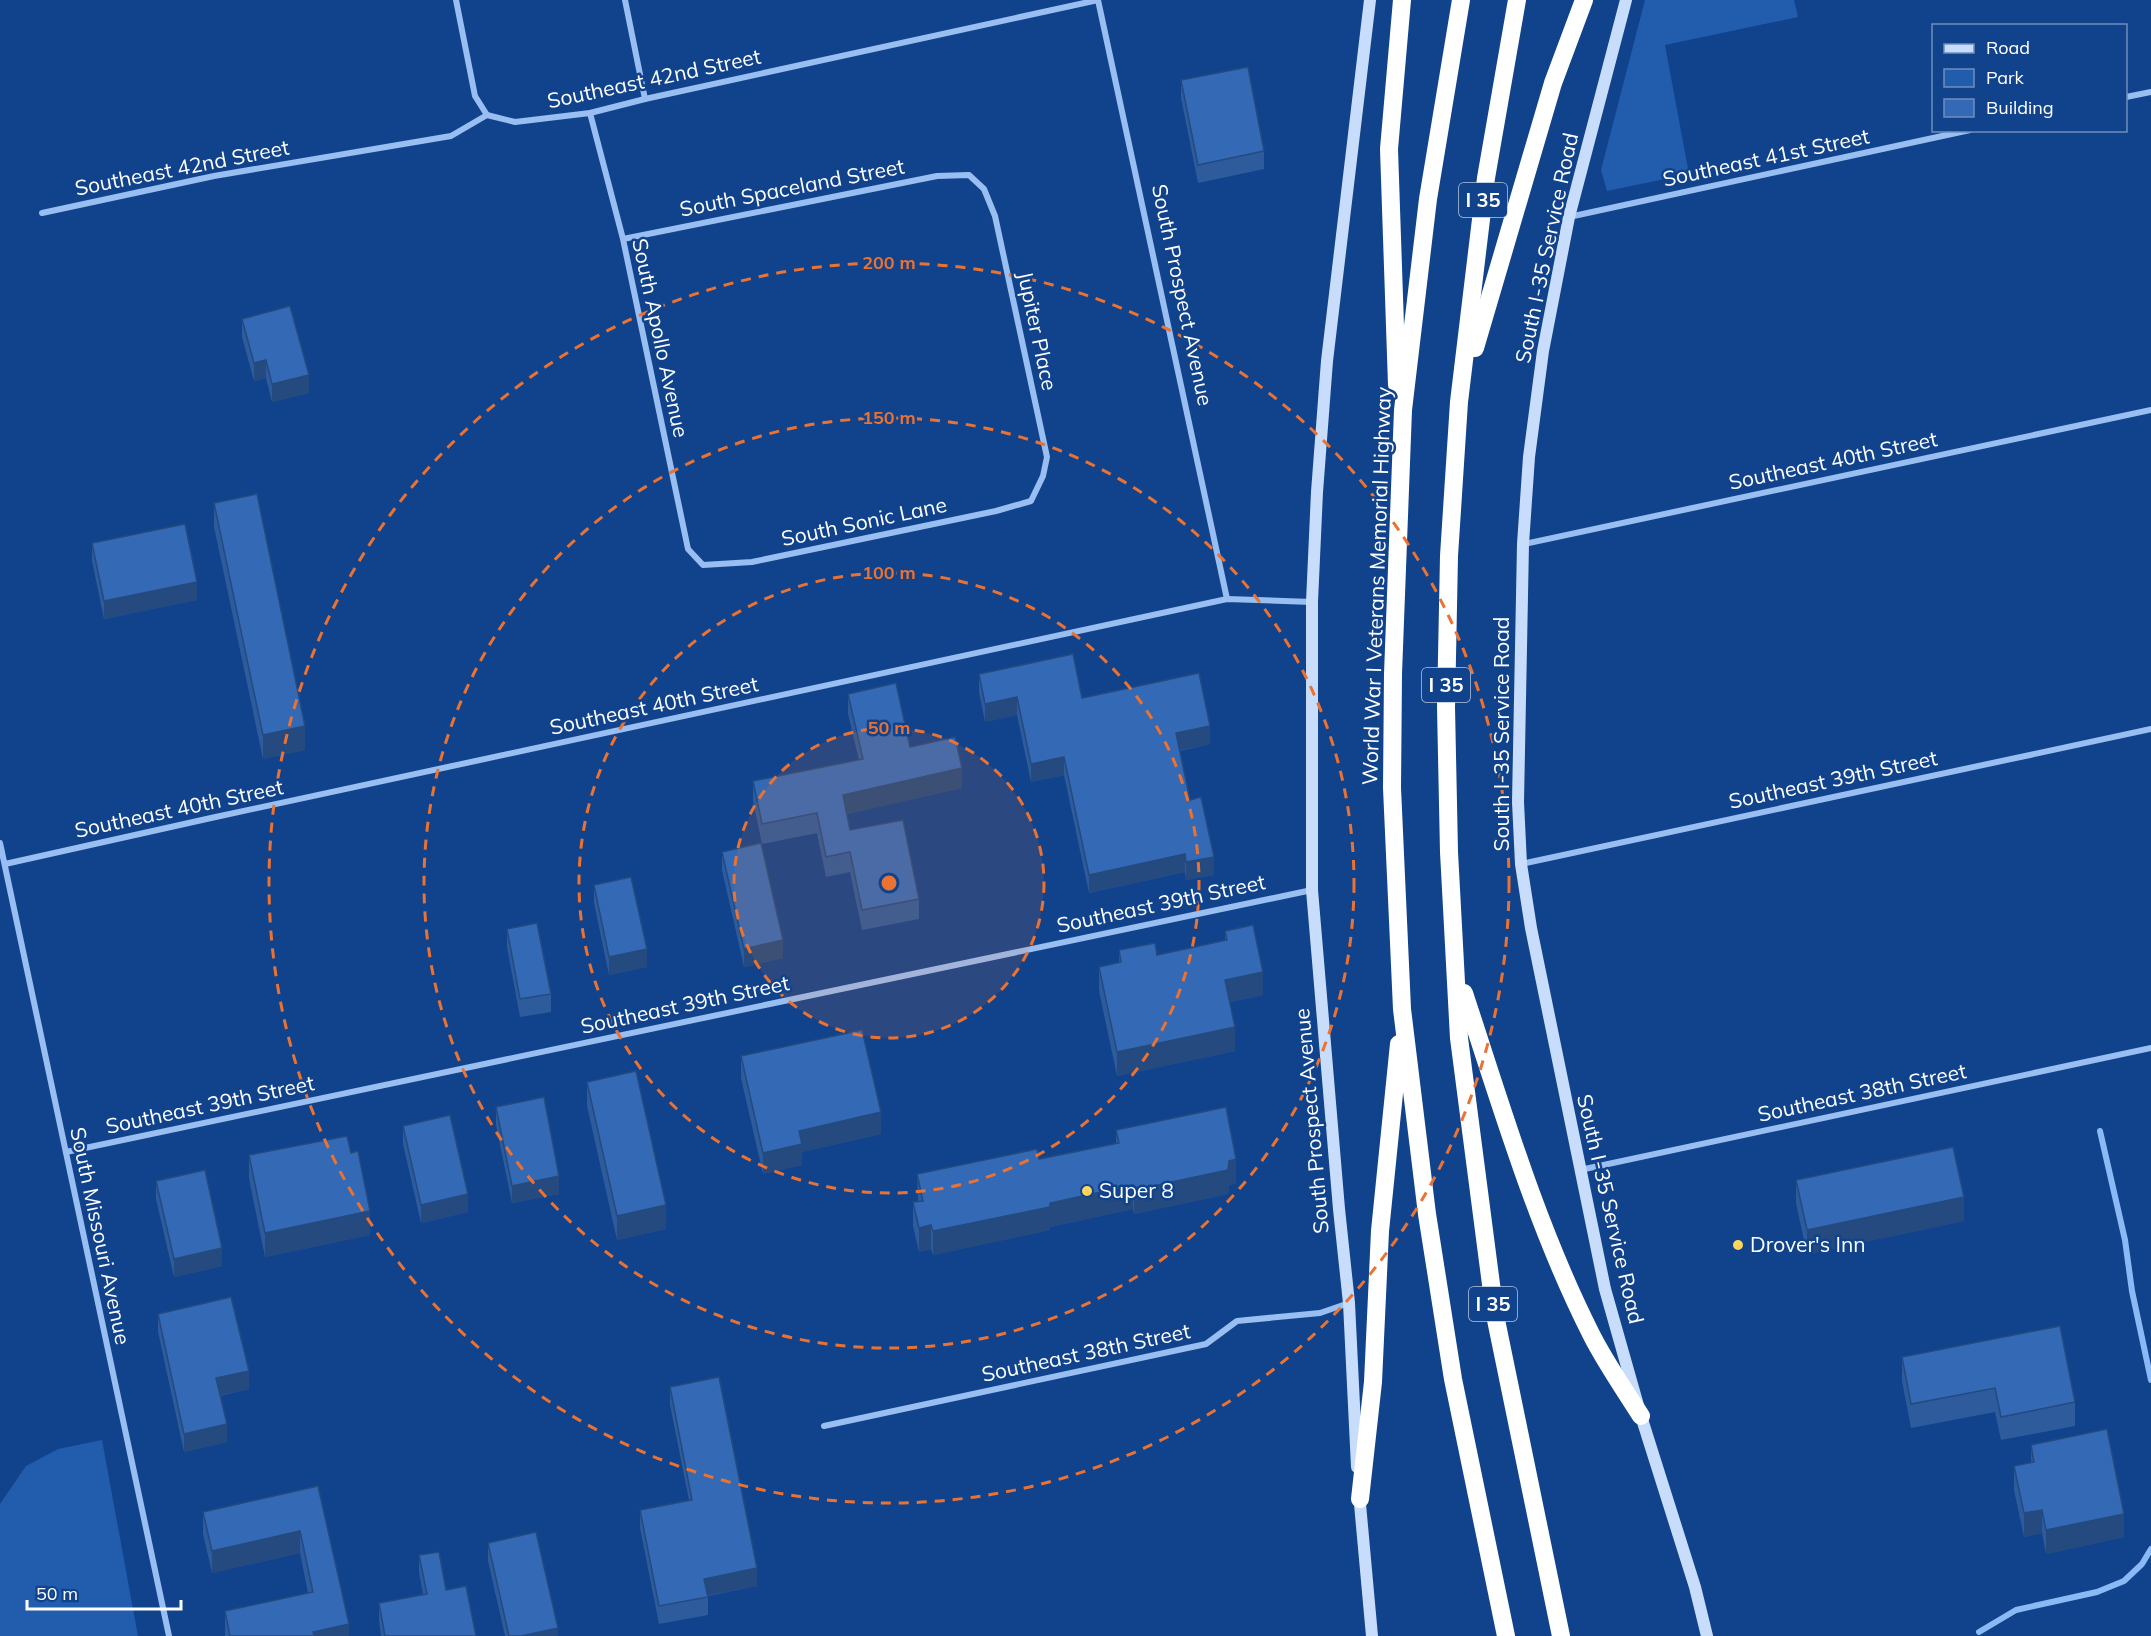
<svg xmlns="http://www.w3.org/2000/svg" width="2151" height="1636" viewBox="0 0 2151 1636" font-family="Mulish,sans-serif">
<style>
.green{fill:#225cad}
.lines{fill:none;stroke-linecap:round;stroke-linejoin:round}
.stream{stroke:#8bb9f6;stroke-width:6}
.minor{stroke:#99bef2;stroke-width:6}
.secondary{stroke:#c8ddfc;stroke-width:12}
.motorway{stroke:#fff;stroke-width:18}
.wall{fill:#2d5b9c}
.shaded-wall{fill:#244a7f}
.building{fill:#346ab5;stroke:#244a7f;stroke-width:1.5}
.ring{fill:none;stroke:#eb7230;stroke-width:3;stroke-dasharray:10 8}
.poi-dot{fill:#ffd55a;stroke:#11438d;stroke-width:2}
.labels{text-anchor:middle;stroke-width:5;stroke-linejoin:round;paint-order:stroke}
.shield{fill:#11438d;stroke:#b8c7dd;stroke-width:1.5}
.shield-label{font-size:20px;font-weight:bold;fill:#fff}
.street-label{font-size:21px;fill:#fff;stroke:#11438d}
.poi-label{font-size:21px;fill:#fff;stroke:#11438d;text-anchor:start}
.centre{fill:#eb7230;stroke:#11438d;stroke-width:3}
.ring-label{font-size:18px;text-anchor:middle;font-weight:bold;fill:#eb7230;stroke:#11438d;stroke-width:5;stroke-linejoin:round;paint-order:stroke}
</style>
<rect width="100%" height="100%" fill="#11438d"/>
<g class="green">
<path d="M1645,0H1794L1798,17L1665,45L1689,174L1607,191L1601,170Z"/>
<path d="M102,1440L138,1636H0V1504L26,1466L58,1449Z"/>
</g>
<g class="lines">
<g class="stream">
<path d="M2100,1131L2125,1240L2132,1291L2151,1380"/>
<path d="M1979,1632L2016,1610L2097,1592L2124,1581L2142,1564L2151,1549"/>
</g>
<g class="minor">
<path d="M456,0L475,96L487,115"/>
<path d="M625,0L645,99"/>
<path d="M1098,0L1227,599"/>
<path d="M2126,97L2151,92"/>
<path d="M590,113L623,239L688,549L703,565L752,562L996,511L1031,501L1043,476L1047,457L995,216L984,189L969,175L937,176L623,239"/>
<path d="M42,213L214,176L451,136L487,115L515,122L590,113L645,99L1098,0"/>
<path d="M1569,217L1970,130"/>
<path d="M1524,544L2151,410"/>
<path d="M0,843L169,1636"/>
<path d="M5,864L211,818L1227,599L1312,602"/>
<path d="M1521,864L2151,729"/>
<path d="M66,1152L1312,890"/>
<path d="M1580,1170L2151,1048"/>
<path d="M824,1426L1206,1344L1237,1321L1320,1313L1349,1303"/>
</g>
<g class="secondary">
<path d="M1626,0L1569,217L1543,351L1529,457L1523,544L1518,802L1521,864L1531,928L1605,1289L1641,1416L1695,1587L1707,1636"/>
<path d="M1357,1467L1349,1303L1339,1209L1312,890V602L1317,492L1327,361L1370,0"/>
<path d="M1359,1493L1372,1636"/>
</g>
<g class="motorway">
<path d="M1461,0L1428,199L1403,410L1393,674L1392,788L1402,1009L1427,1214L1453,1379L1506,1636"/>
<path d="M1517,0L1486,178L1459,402L1449,556L1446,707L1449,852L1459,1038L1495,1315L1561,1636"/>
<path d="M1475,348L1553,83L1584,0"/>
<path d="M1397,385L1389,149L1402,0"/>
<path d="M1464,993C1502,1108 1536,1225 1591,1334C1605,1362 1624,1389 1641,1416"/>
<path d="M1360,1499L1373,1382L1380,1231L1399,1044"/>
</g>
</g>
<g class="wall">
<path d="M1181,80L1264,151V169L1198,183L1181,98Z"/>
<path d="M242,319L309,393L272,402L266,378L254,381L242,337Z"/>
<path d="M214,503L305,750L263,759L214,527Z"/>
<path d="M92,543L197,600L104,619L92,561Z"/>
<path d="M979,674L1082,698L1210,744L1180,751L1190,800L1214,875L1186,880L1185,872L1089,893L1064,775L1031,782L1017,715L985,722L979,692Z"/>
<path d="M848,694L910,747L962,788L847,814L850,830L919,899V919L862,930L850,872L826,877L817,833L762,844L753,801V781L859,760L848,714Z"/>
<path d="M722,852L783,958L744,967L722,870Z"/>
<path d="M594,885L647,967L609,975L594,903Z"/>
<path d="M507,929L551,994V1012L520,1017L507,947Z"/>
<path d="M1225,931L1263,995L1230,1002L1235,1051L1117,1076L1099,991V967L1119,963V950L1157,955L1225,940Z"/>
<path d="M741,1056L881,1134L802,1152V1165L763,1174L741,1078Z"/>
<path d="M587,1082L666,1229L617,1240L587,1106Z"/>
<path d="M496,1107L559,1194L512,1203L496,1125Z"/>
<path d="M403,1126L468,1212L421,1223L403,1144Z"/>
<path d="M1116,1130L1236,1183L1229,1185L1228,1194L1134,1214L1133,1209L1050,1227V1230L933,1255L931,1249L919,1252L913,1226V1202H918L917,1174L1039,1159L1116,1143Z"/>
<path d="M249,1155L370,1235L265,1257L249,1179Z"/>
<path d="M1796,1180L1964,1221L1807,1254L1796,1203Z"/>
<path d="M156,1181L222,1266L174,1277L156,1199Z"/>
<path d="M158,1314L249,1389L220,1396L227,1442L184,1452L158,1332Z"/>
<path d="M1902,1357L2075,1402V1426L2001,1440L1995,1412L1911,1428L1902,1381Z"/>
<path d="M670,1387L757,1586L708,1596V1615L659,1624L640,1528V1510L689,1500L670,1405Z"/>
<path d="M2031,1445L2124,1537L2046,1554L2042,1533L2024,1537L2014,1490V1466L2031,1463Z"/>
<path d="M318,1486L349,1636H225V1611L308,1593L300,1553L212,1573L203,1534V1512Z"/>
<path d="M488,1543L558,1636H505L488,1561Z"/>
<path d="M419,1555L446,1590L476,1636H381L379,1621V1603L423,1594L419,1573Z"/>
</g>
<g class="shaded-wall">
<path d="M266,360V378L254,381V363Z"/>
<path d="M309,375V393L272,402V384Z"/>
<path d="M197,582V600L104,619V601Z"/>
<path d="M1017,697V715L985,722V704Z"/>
<path d="M305,726V750L263,759V735Z"/>
<path d="M1210,726V744L1176,751V733Z"/>
<path d="M1064,757V775L1031,782V764Z"/>
<path d="M962,768V788L843,815V795Z"/>
<path d="M1185,854V872L1089,893V875Z"/>
<path d="M1214,857V875L1186,880V862Z"/>
<path d="M783,940V958L744,967V949Z"/>
<path d="M647,949V967L609,975V957Z"/>
<path d="M1263,972V995L1225,1003V980Z"/>
<path d="M1235,1027V1051L1117,1076V1052Z"/>
<path d="M881,1112V1134L802,1152V1165L763,1174V1153L799,1131Z"/>
<path d="M1236,1159V1183L1229,1185L1228,1194L1134,1214V1190Z"/>
<path d="M559,1176V1194L512,1203V1186Z"/>
<path d="M1133,1185V1209L1050,1227V1230L933,1255V1231L1050,1203Z"/>
<path d="M468,1194V1212L421,1223V1205Z"/>
<path d="M1964,1197V1221L1807,1254V1230Z"/>
<path d="M666,1205V1229L617,1240V1216Z"/>
<path d="M370,1211V1235L265,1257V1233Z"/>
<path d="M931,1225V1249L919,1252V1228Z"/>
<path d="M222,1248V1266L174,1277V1259Z"/>
<path d="M249,1371V1389L216,1396V1378Z"/>
<path d="M227,1424V1442L184,1452V1434Z"/>
<path d="M2042,1510V1533L2024,1537V1513Z"/>
<path d="M2124,1514V1537L2046,1554V1530Z"/>
<path d="M300,1531V1553L212,1573V1551Z"/>
<path d="M757,1568V1586L704,1596V1579Z"/>
<path d="M349,1624V1636H313V1632Z"/>
<path d="M558,1628V1636H521Z"/>
</g>
<g class="building">
<path d="M1248,67L1264,151L1198,165L1181,80Z"/>
<path d="M290,306L309,375L272,384L266,360L254,363L242,319Z"/>
<path d="M257,494L305,726L263,735L214,503Z"/>
<path d="M185,524L197,582L104,601L92,543Z"/>
<path d="M1073,654L1082,698L1199,673L1210,726L1176,733L1190,800L1201,797L1214,857L1186,862L1185,854L1089,875L1064,757L1031,764L1017,697L985,704L979,674Z"/>
<path d="M896,683L910,747L955,737L962,768L843,795L850,830L903,820L919,899L862,910L850,852L826,857L817,813L762,824L753,781L863,759L848,694Z"/>
<path d="M761,843L783,940L744,949L722,852Z"/>
<path d="M631,877L647,949L609,957L594,885Z"/>
<path d="M537,923L551,994L520,999L507,929Z"/>
<path d="M1253,925L1263,972L1225,980L1235,1027L1117,1052L1099,967L1121,962L1119,950L1155,943L1157,955L1227,940L1225,931Z"/>
<path d="M862,1030L881,1112L799,1131L802,1144L763,1153L741,1056Z"/>
<path d="M636,1071L666,1205L617,1216L587,1082Z"/>
<path d="M544,1097L559,1176L512,1186L496,1107Z"/>
<path d="M1226,1107L1236,1159L1229,1161L1228,1170L1134,1190L1133,1185L1050,1203V1207L933,1231L931,1225L919,1228L913,1202L923,1201L917,1174L1037,1149L1039,1159L1119,1143L1116,1130Z"/>
<path d="M450,1115L468,1194L421,1205L403,1126Z"/>
<path d="M347,1136L351,1153L358,1151L370,1211L265,1233L249,1155Z"/>
<path d="M1953,1147L1964,1197L1807,1230L1796,1180Z"/>
<path d="M205,1170L222,1248L174,1259L156,1181Z"/>
<path d="M231,1297L249,1371L216,1378L227,1424L184,1434L158,1314Z"/>
<path d="M2060,1326L2075,1402L2001,1417L1995,1388L1911,1404L1902,1357Z"/>
<path d="M719,1377L757,1568L704,1579L708,1597L659,1606L640,1510L692,1500L670,1387Z"/>
<path d="M2107,1429L2124,1514L2046,1530L2042,1510L2024,1513L2014,1466L2034,1462L2031,1445Z"/>
<path d="M318,1486L349,1624L313,1632L314,1636H230L225,1611L313,1592L300,1531L212,1551L203,1512Z"/>
<path d="M536,1532L558,1628L521,1636H509L488,1543Z"/>
<path d="M439,1552L446,1590L466,1586L476,1636H385L379,1603L427,1594L419,1555Z"/>
</g>
<circle cx="889" cy="883" r="155" fill="#eb7230" fill-opacity=".12"/>
<g class="ring">
<circle cx="889" cy="883" r="155"/>
<circle cx="889" cy="883" r="310"/>
<circle cx="889" cy="883" r="465"/>
<circle cx="889" cy="883" r="620"/>
</g>
<g class="poi-dot">
<circle cx="1087" cy="1191" r="6"/>
<circle cx="1738" cy="1245" r="6"/>
</g>
<g class="labels">
<g class="shield">
<rect x="1459" y="183" width="48" height="34" rx="4.5"/>
<rect x="1422" y="668" width="48" height="34" rx="4.5"/>
<rect x="1469" y="1287" width="48" height="34" rx="4.5"/>
</g>
<g class="shield-label">
<text x="1483" y="207">I 35</text>
<text x="1446" y="692">I 35</text>
<text x="1493" y="1311">I 35</text>
</g>
<g class="street-label">
<text transform="translate(654 79) rotate(-12)" y="7">Southeast 42nd Street</text>
<text transform="translate(1766 158) rotate(-12)" y="7">Southeast 41st Street</text>
<text transform="translate(182 168) rotate(-11)" y="7">Southeast 42nd Street</text>
<text transform="translate(792 188) rotate(-11)" y="7">South Spaceland Street</text>
<text transform="translate(1547 248) rotate(-78)" y="7">South I-35 Service Road</text>
<text transform="translate(1182 295) rotate(78)" y="7">South Prospect Avenue</text>
<text transform="translate(1037 331) rotate(78)" y="7">Jupiter Place</text>
<text transform="translate(660 338) rotate(78)" y="7">South Apollo Avenue</text>
<text transform="translate(1833 461) rotate(-12)" y="7">Southeast 40th Street</text>
<text transform="translate(864 522) rotate(-12)" y="7">South Sonic Lane</text>
<text transform="translate(1377 586) rotate(-88)" y="7">World War I Veterans Memorial Highway</text>
<text transform="translate(654 706) rotate(-12)" y="7">Southeast 40th Street</text>
<text transform="translate(1502 734) rotate(-90)" y="7">South I-35 Service Road</text>
<text transform="translate(1833 780) rotate(-12)" y="7">Southeast 39th Street</text>
<text transform="translate(179 809) rotate(-12)" y="7">Southeast 40th Street</text>
<text transform="translate(1161 904) rotate(-12)" y="7">Southeast 39th Street</text>
<text transform="translate(685 1005) rotate(-12)" y="7">Southeast 39th Street</text>
<text transform="translate(1862 1093) rotate(-12)" y="7">Southeast 38th Street</text>
<text transform="translate(210 1105) rotate(-12)" y="7">Southeast 39th Street</text>
<text transform="translate(1312 1121) rotate(-95)" y="7">South Prospect Avenue</text>
<text transform="translate(1610 1209) rotate(77)" y="7">South I-35 Service Road</text>
<text transform="translate(100 1236) rotate(78)" y="7">South Missouri Avenue</text>
<text transform="translate(1086 1353) rotate(-12)" y="7">Southeast 38th Street</text>
</g>
<g class="poi-label">
<text x="1099" y="1198">Super 8</text>
<text x="1750" y="1252">Drover's Inn</text>
</g>
</g>
<circle cx="889" cy="883" r="9" class="centre"/>
<g class="ring-label">
<text x="889" y="269">200 m</text>
<text x="889" y="424">150 m</text>
<text x="889" y="579">100 m</text>
<text x="889" y="734">50 m</text>
</g>
<rect x="1932" y="24" width="195" height="108" fill="#11438d" stroke="#708ebb" stroke-width="1.5"/>
<rect x="1944" y="44" width="30" height="9" fill="#c8ddfc" stroke="#708ebb" stroke-width="1.5"/>
<text x="1986" y="54" font-size="18" fill="#ffffff">Road</text>
<rect x="1944" y="69" width="30" height="18" fill="#225cad" stroke="#708ebb" stroke-width="1.5"/>
<text x="1986" y="84" font-size="18" fill="#ffffff">Park</text>
<rect x="1944" y="99" width="30" height="18" fill="#346ab5" stroke="#708ebb" stroke-width="1.5"/>
<text x="1986" y="114" font-size="18" fill="#ffffff">Building</text>
<path d="M27 1600v9h154v-9" fill="none" stroke="#ffffff" stroke-width="3"/>
<text x="36" y="1600" font-size="18" fill="#ffffff" stroke="#11438d" stroke-width="4.5" paint-order="stroke">50 m</text>
</svg>
